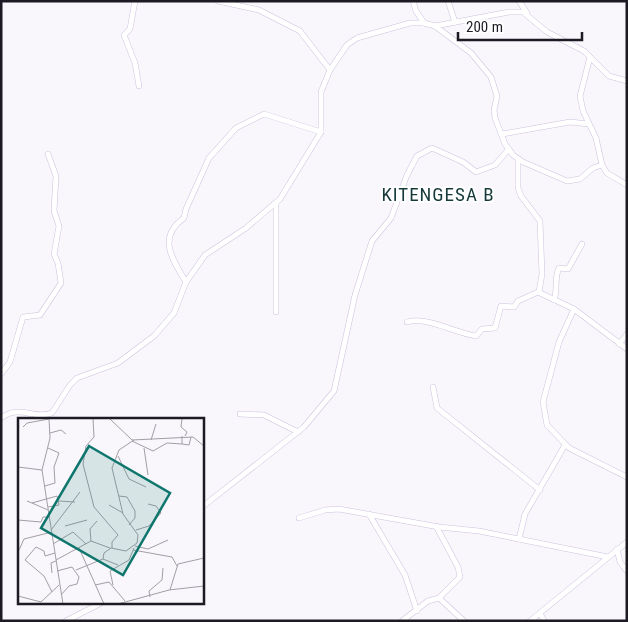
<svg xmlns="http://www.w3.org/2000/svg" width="628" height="622" viewBox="0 0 628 622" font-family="'Roboto Condensed',sans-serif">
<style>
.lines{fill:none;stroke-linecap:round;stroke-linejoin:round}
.minor-casing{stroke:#ccc2de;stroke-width:6}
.minor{stroke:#fff;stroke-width:5}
.labels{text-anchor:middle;stroke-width:4;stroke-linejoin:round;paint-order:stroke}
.quarter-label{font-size:19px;letter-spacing:1px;fill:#16393a;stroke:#fff}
.inset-road{fill:none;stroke:#a19fa6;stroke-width:1}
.view{fill:#0f766e;fill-opacity:0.15;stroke:#0f766e;stroke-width:2.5}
.inset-edge{fill:none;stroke:#1d1a24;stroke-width:2.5}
</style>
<rect width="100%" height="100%" fill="#f9f7fc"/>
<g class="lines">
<g class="minor-casing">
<g id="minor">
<path d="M135,1L130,29L124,35L135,63L139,86"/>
<path d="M218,1L259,10L300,31L330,70"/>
<path d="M413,1L416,11L424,23"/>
<path d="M448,1L455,22"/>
<path d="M519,1L527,13"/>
<path d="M435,26L509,12H523L547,32L584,51L609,76L627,81"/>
<path d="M590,57L580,96L583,111L596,138L602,165L607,173L627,185"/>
<path d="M502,134L570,122L589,124"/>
<path d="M518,159V188L521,196L540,221L542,274L539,292"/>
<path d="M276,204V312"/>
<path d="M186,282C172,259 157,237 184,218L186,209L209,158L236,128L264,114L321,132"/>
<path d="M554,300C558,290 554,277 559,268L568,269L582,244"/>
<path d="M574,309L559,342L543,402L547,425L569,448L627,477"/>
<path d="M407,322C426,316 455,333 476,336L482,329L495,328L501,306L514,307L518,301L538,292L574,309L627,349"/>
<path d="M619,344L627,334"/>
<path d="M1,374L10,362L23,317L40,315L61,283L58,263L54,254L59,226L54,211L56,176L48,154"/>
<path d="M433,387L437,408L540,490"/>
<path d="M240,414L264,415L298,432"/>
<path d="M1,418C20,404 34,420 52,413L70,385L77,378L118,363L154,336L174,313L186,282L205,255L246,228L280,199L321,132V92L330,70L347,45L357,38L410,23H424L435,26L471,53L491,77L497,96L494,110L495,118L505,144L513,155L523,162L567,181L580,179L593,168L602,165"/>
<path d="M202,507L304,427L334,391L355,295L372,241L391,218L407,175L417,156L432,148L463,162L476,172L495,165L508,150"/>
<path d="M369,514L405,575L417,611"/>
<path d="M299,518L325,510L339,509L439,527L479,531L608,557"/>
<path d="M436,526L458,567L460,577L439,598"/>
<path d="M519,539L525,514L565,445"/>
<path d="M617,549L620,562L627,571"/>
<path d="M540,613L544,621"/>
<path d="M66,621L101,603"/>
<path d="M402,621L428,601L439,598L464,621"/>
<path d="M530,621L627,542"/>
</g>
</g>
<use href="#minor" class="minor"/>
</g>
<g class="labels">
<g class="quarter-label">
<text x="438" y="201">KITENGESA B</text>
</g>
</g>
<g transform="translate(18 418)">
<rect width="186" height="186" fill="#f9f7fc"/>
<path class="inset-road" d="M31,1L32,20L24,52L45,186M75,1L76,19L68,28L65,46L76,89L100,117L94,124V130M92,1L114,22L175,19L186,28M164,1L163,9L169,14L167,18M5,9L9,5L31,1M32,15L43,12L48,16M133,22L138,6M114,23L135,33L149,25L164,26V18M164,26L171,27L173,19M126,30L130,57M100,38L111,61L128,69M0,49L24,52M27,68L37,65L36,49L41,35L30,30M101,78L109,79L117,93V100L111,107M9,83L14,85L39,78L41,87L30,89M41,83L57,84M14,85L30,92M91,87L105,95M0,102L23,104L25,99H31M47,108L69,102M33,112L62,74M118,112L131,108L143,95L138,88L130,86M73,123L92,130M35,126L55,114L68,126M117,128L130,131L150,122M61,130L86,186M1,132L6,121L34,114M115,132L154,139L159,148M85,141L86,135L93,130L108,133L119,125L120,117L105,96L94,50L101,32L116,22M38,142L73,123L72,111L79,103M58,152L85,141L100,147M39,153L54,149L61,159L59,166L51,168L43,177M34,155L33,145L38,143M77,167L91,164L107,183M95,167L92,153L111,142L116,130M152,172L160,146L186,140M34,174L26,158L7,142L18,129L26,133L27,138L37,135M0,178L23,184L41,167M132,179L131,173L144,162L145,150M100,186L151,172L186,168"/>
<path class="view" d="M71,28L152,75L105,157L23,110Z"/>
<rect width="186" height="186" class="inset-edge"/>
</g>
<rect width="628" height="622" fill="none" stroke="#1d1a24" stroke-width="5"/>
<path d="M458 32v8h124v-8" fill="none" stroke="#1d1a24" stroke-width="2.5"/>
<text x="466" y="32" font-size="15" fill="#1d1a24" stroke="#ffffff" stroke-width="4" paint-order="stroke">200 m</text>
</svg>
